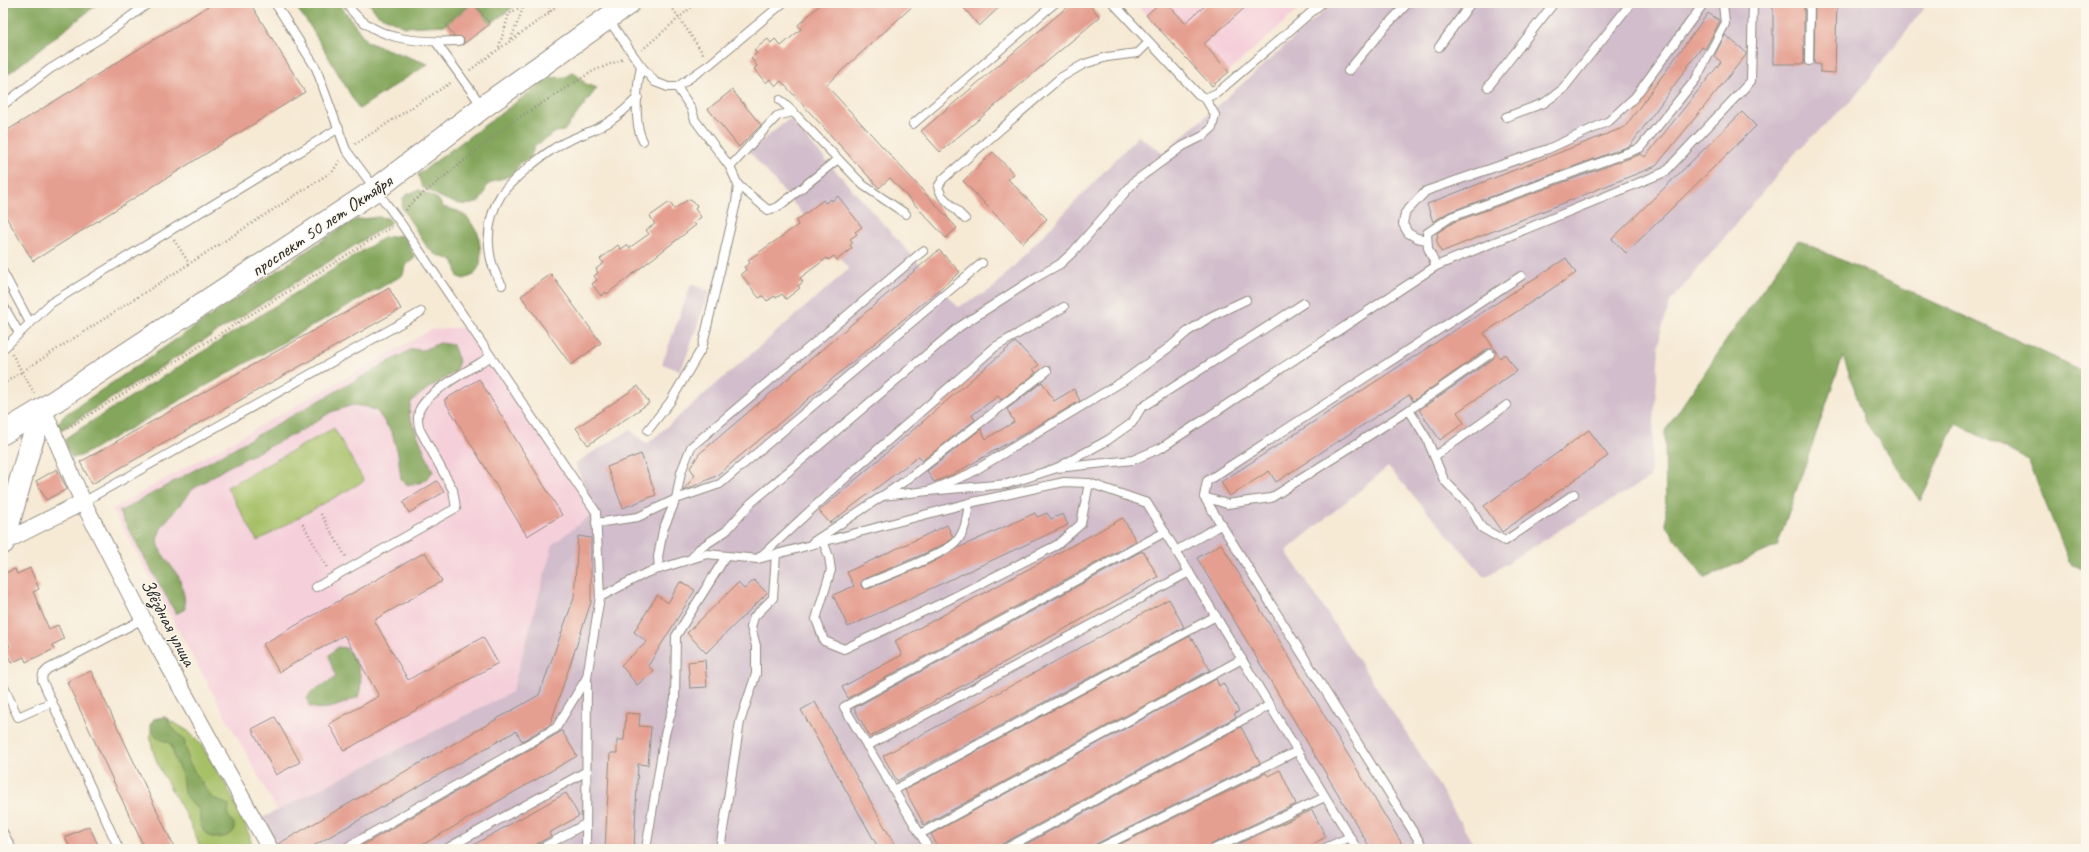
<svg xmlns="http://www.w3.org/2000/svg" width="2089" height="852" viewBox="0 0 2089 852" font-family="Caveat,sans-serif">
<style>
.built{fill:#f5cfda}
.industrial{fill:#d1bdcb}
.green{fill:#a6c066;stroke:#687648}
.forest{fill:#84a65b;stroke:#586843}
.building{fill:#e59f90}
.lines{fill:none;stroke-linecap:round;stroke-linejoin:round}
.lane-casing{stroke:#908a80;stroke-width:10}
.street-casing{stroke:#908a80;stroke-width:18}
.secondary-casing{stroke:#908a80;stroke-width:24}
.primary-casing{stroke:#908a80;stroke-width:24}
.path{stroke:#908a80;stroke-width:2.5;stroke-dasharray:1 3;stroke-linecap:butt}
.lane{stroke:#fff;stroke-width:8}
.street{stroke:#fff;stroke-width:16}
.secondary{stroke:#fff;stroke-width:22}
.primary{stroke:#fff;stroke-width:22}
.labels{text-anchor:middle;stroke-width:3;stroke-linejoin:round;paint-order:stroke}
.street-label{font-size:19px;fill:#2b2b2b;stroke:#fbf7ec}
</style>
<rect width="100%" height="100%" fill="#fbf7ec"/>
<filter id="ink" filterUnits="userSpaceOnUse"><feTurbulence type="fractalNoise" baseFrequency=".025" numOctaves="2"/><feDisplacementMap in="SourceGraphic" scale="8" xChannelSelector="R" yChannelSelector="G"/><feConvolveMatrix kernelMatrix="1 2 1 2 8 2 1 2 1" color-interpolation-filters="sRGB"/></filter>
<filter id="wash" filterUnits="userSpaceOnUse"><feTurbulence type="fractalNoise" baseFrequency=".012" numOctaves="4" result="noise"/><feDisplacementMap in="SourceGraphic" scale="16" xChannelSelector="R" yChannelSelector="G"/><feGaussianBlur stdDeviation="0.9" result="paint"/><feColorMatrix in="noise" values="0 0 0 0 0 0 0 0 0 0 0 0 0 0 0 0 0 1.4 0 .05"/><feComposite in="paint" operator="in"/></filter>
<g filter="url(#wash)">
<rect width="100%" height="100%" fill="#f6ead5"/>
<g class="built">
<path d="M1135,3H1306L1212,86Z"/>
<path d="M465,327L596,512L529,691L287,828L112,509L431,330Z"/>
</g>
<g class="industrial">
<path d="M1333,3H1928L1854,98L1798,150L1670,302L1660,335L1650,478L1563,528L1485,577L1388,467L1286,551L1417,749L1476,849H273L256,821L512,692L553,544L595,512L575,463L630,430L647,444L849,269L749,151L789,119L958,307L992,289L1138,136L1164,153Z"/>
<path d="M691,284L710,291L681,371L662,364Z"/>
</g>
<g class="green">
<path d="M334,428L364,481L257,541L227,487Z"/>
<path d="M164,717L188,731L200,743L226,785L249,834L253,849H201C197,840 193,830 189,821C176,794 139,748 154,719Z"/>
</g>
<g class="forest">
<path d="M3,3H99L3,78Z"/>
<path d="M293,3H339L367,42L428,64L359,109L310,26Z"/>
<path d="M369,3H519L490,24L474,3L446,25L405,27L377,14Z"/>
<path d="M573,71L586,84L597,88L564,131L556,132L535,146L529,160L521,162C517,166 517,170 512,174C505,179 496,179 489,184C484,188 485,196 480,200C464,213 437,195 422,187L418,175L424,170L549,78L566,77Z"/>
<path d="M419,190L438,199L443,207L458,211L468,218L478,233L481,253L480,265L474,275L464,279L458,277L454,261L435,254L427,247L402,208L403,198L408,194Z"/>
<path d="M378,217L388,218L392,222L61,430L57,424L66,414L339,229L355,220Z"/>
<path d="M401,235L405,237L415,258L405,266L403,275L81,456L72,458L67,449L65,440L70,435L383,238Z"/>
<path d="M1798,240L2086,372V572L2069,561L2028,460L1956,424L1920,501L1865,421L1843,356L1777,546L1705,578L1666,526L1665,431L1728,338Z"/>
<path d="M440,343L453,345L459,361L455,372L427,389L411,402L409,415L433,472L423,482L408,485L401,480L398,454L392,433L377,411L367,407L353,405L331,412L304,429L226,468L193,489L162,526L157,539L161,552L179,577L184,595L185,609L176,614L119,512L412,349L423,350Z"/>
<path d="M338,647L346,648C358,662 365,679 358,697C344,703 324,714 309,706L307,699L311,692L336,677L331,664L329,655Z"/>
<path d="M164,717L167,718L170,725L184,740L188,760L195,773L212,798L229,805L228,816L234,824V831C224,841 206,841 201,825C199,820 201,814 199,809L193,805L184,793L182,775L175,760L171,744L156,737L150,725L154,719Z"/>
</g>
<g id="blocks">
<g class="building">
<path d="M213,3H250L305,92L33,261L3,212V133Z"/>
<path d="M474,3L490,24L462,45L464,41L463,38L454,36L446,25Z"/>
<path d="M822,3H916L826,85L957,228L946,238L890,178L879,188L781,81L776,86L770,79L766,83L754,69L757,66L751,58L757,53L754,50L768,39L771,43L775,39L781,46L801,29L798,25Z"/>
<path d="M970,3H1004L979,26L964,8Z"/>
<path d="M1072,3H1088L1100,17L940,152L921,131Z"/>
<path d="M1160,3H1167L1185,23L1208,3H1250L1204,44L1229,72L1212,86L1146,15Z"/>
<rect x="1773" y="3" width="31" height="61"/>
<path d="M1815,3H1837L1835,73L1820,72V64H1814Z"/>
<path d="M1708,13L1719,20V23L1705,49L1702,47L1630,146L1449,212L1433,222L1427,204L1625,127Z"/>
<path d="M1725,35L1746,52V55L1656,166L1441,252L1436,239L1438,238L1437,233L1454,222L1641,154L1645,157L1721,62L1714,56Z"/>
<path d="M732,90L761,125L739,147L708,109Z"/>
<path d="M1742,112L1756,126L1626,253L1612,239Z"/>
<path d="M993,152L1014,174L1008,179L1047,219L1023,243L963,181Z"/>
<path d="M838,196L862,227L855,232L857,234L850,239L853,242L850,245L852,248L837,260L834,256L828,260L827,258L800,278L803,282L798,286L800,288L786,299L782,294L776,298L775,296L767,301L763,296L759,298L741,274L746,270L744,267L750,263L748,260L798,225L796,221L823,200L825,203L831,199L832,201Z"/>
<path d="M689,199L697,205L695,209L701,217L694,223L696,225L607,294L606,292L601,296L592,284L597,280L594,276L598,273L596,269L604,263L600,259L618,245L621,249L627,245L629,248L649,234L646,230L655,224L650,216L670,202L674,209Z"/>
<path d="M939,250L960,272L716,476L683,491L695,475L690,468L699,454Z"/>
<path d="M1566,258L1576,273L1484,333L1500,358L1505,354L1517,371L1457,412L1464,423L1440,440L1419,410L1493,359L1495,353L1492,349H1487L1413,401L1409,395L1276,482L1269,471L1230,496L1221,482Z"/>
<path d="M551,274L601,343L571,365L521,296Z"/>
<path d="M389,288L401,309L92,484L80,462Z"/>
<path d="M1015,342L1039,365L1033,369L1036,373L1001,400L998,396L972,415L975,420L922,461L919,456L830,523L819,511Z"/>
<path d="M479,379L562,515L527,536L444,400Z"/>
<path d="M1042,382L1054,401L1074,389L1080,401L956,473L934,482L927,471L981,429L986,439L1014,422L1007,409Z"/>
<path d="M638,386L649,403L588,445L576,428Z"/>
<path d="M1589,430L1608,456L1502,532L1484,506Z"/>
<path d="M641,454L656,495L623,508L607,467Z"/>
<path d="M57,469L67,489L46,500L36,481Z"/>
<path d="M437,481L444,492L409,513L403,502Z"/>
<path d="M1035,513L1037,517L1047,513L1051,519L1063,514L1068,525L848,627L833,595L854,586L847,572L947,525L953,537L948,542L926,553L864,579L861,583V586L868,589L931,563L958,548Z"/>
<path d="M1123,518L1136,541L848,698L842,687L902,655L895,641Z"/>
<path d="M578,536L591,538V602L550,725L522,741L516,731L308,849H279L278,844L539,695L574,598Z"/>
<path d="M1221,544L1405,849H1371L1197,558Z"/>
<path d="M1142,551L1143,553L1144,552L1158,577L870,737L854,708Z"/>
<path d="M425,552L442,581L374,620L408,680L483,637L498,663L344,751L329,724L379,696L344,635L279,672L263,644Z"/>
<path d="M30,568L39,589L33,592L49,629L58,625L64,639L52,645L54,649L26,662L24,657L11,663L5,649L10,646L3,632V574L15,569L17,574Z"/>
<path d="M754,580L767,593L706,653L687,633L738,583L744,589Z"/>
<path d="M680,582L695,590L648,666L654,671L637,685L621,665L647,642L634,632L657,595L668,603Z"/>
<path d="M1169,599L1184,627L897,781L883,756Z"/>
<path d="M1190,636L1192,640L1193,639L1210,670L924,825L905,790Z"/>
<path d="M705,660L707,687L690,688L688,662Z"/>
<path d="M91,671L175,849H145L67,682Z"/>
<path d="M1216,679L1219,686L1223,683L1239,711L1234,714L1236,717L1002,844L1000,849H939L931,834Z"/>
<path d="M815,702L897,849H879L801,710Z"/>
<path d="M626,713L640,714L639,726L651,727L648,765L638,764L634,849H605L610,753H617V740H624Z"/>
<path d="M275,717L300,762L276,775L252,729Z"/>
<path d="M1241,727L1260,763L1096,844L1093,849H1017Z"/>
<path d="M562,731L577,756L415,849H356Z"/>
<path d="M1280,770L1296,804L1212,844L1209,849H1110L1266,773L1268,776Z"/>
<path d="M566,793L579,816L549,833L551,836L537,844L535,849H466Z"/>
<path d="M1312,810L1326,837L1303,849H1227Z"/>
<path d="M89,826L100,849H70L65,837Z"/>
</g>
</g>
</g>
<g filter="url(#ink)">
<use href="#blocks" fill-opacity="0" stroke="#908a80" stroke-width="1"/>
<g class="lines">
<g class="lane-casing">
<g id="lane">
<path d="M275,3L316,68L346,150L400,222L596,512L600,597L646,573L707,554L758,559L969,503L1064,482L1089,483L1147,503L1357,849"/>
<path d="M346,3C371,41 417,43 459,41"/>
<path d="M1113,3L1198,94L1205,98L1217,93L1322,3"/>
<path d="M608,19L641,66L655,82L668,87H677L710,64L783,3"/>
<path d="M436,42L482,106"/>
<path d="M1439,47L1471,3"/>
<path d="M1809,61L1810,3"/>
<path d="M641,66C637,85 633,123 643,141"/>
<path d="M1348,71L1385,27L1408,3"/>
<path d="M677,87L691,108L695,120L730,167L777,116L793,112L863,185L906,214"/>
<path d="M1488,87L1554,3"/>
<path d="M780,100L793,112"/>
<path d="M3,105L50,69L101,38L149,3"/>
<path d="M1506,117L1544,103L1563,89L1631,3"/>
<path d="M913,124L1055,3"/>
<path d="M738,185L768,210L778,207L838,159"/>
<path d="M965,219L942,196L938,187L943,179L1060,78L1084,64L1107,57L1138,53L1149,42"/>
<path d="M1427,240L1417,238L1408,233L1403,224L1405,213L1426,191L1548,149L1609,121L1635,97L1704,3"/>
<path d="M1436,266L1428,248L1427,233L1451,217L1640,148L1696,79L1725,24L1723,3"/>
<path d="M3,272L30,323"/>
<path d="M502,285C485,260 484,222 501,195C509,182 539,158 553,149C571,136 595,133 613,119C622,113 630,105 638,97"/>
<path d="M3,305L19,333"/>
<path d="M3,349L51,303L339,128"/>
<path d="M1409,410L1427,439L1444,480L1470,507L1482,528L1505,541L1574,494"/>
<path d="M648,430L670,402L702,348L736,203L738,185L730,167"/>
<path d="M1435,456L1507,405"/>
<path d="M1057,468L1133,460L1161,448L1436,266L1665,172L1751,81L1753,3"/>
<path d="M928,491L1007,484L1057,468L1108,440L1132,423L1141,408L1304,303"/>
<path d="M882,496L928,491L969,474L1125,380L1171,346L1187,332L1210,317L1246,300"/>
<path d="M1204,497L1207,481L1521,276"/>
<path d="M83,502L421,312"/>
<path d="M596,523L638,517L676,499L720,484L982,263"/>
<path d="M823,541L829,557L831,570L816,619L824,641L844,649L944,602L1057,545L1081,524L1089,483"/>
<path d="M813,542L905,481L1047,371"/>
<path d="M1176,551L1222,524"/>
<path d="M759,558L852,472L995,347L1064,307"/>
<path d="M691,559L699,549L726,531L751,503L959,327L1035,278L1060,264L1073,252L1135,181L1183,146L1203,136L1212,128L1215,115L1205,98"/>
<path d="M659,569L658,557L663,530L676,499L681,472L691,447L923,251"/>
<path d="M866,584C885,576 946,554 957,541C966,530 967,516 969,503"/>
<path d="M316,587L456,508L453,490L420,430C418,424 417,418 419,411C426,392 472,368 490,357"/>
<path d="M3,685L18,717L52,702"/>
<path d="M867,746L1189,572"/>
<path d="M894,790L1216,616"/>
<path d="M3,832L12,849"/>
<path d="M920,834L1242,659"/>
<path d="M119,849L42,680L43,674L48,669L143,619"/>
<path d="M344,849L556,728L587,677"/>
<path d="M446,849L587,771"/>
<path d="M540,849L585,824"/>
<path d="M586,849L587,677L600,597"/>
<path d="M646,849L665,734L675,699L676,636L726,556"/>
<path d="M720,849L740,722L756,674V646L751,627L754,617L773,598L776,554"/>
<path d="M929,849L844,707L1165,532"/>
<path d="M1005,849L1270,705"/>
<path d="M1098,849L1297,751"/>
<path d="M1214,849L1325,797"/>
<path d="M1323,849L1350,837"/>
<path d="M1424,849L1204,497L1227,504L1271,498L1409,410L1490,354"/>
</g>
</g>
<g class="street-casing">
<g id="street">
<path d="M43,409L83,502L143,619L270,849"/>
<path d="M4,542L83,502"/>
</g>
</g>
<g class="secondary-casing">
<path id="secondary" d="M3,543L29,450L43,409"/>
</g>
<g class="primary-casing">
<path id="primary" d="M3,433L43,409L375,190L483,107L629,3"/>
</g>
<g class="path">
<path d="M549,3V12"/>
<path d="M669,3L704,55"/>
<path d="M511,39L525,3"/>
<path d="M499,47L509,14L525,4"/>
<path d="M642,50L696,3"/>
<path d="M470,70L549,13L559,3"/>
<path d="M355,144L452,82"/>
<path d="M406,210L409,205L512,122L593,71L623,59"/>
<path d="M174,240L189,263"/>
<path d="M12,354L34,393"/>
<path d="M3,384L333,171L340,160"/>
<path d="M68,428L392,227"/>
<path d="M321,514L346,557"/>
<path d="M303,524L327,568"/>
</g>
<use href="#lane" class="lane"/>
<use href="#street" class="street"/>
<use href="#secondary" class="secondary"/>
<use href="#primary" class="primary"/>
</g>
</g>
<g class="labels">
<g class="street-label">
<text transform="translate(321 225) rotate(-34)" y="7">проспект 50 лет Октября</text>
<text transform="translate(169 622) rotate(62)" y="7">Звёздная улица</text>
</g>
</g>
<rect width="2089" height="852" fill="none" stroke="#fbf7ec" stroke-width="16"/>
</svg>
